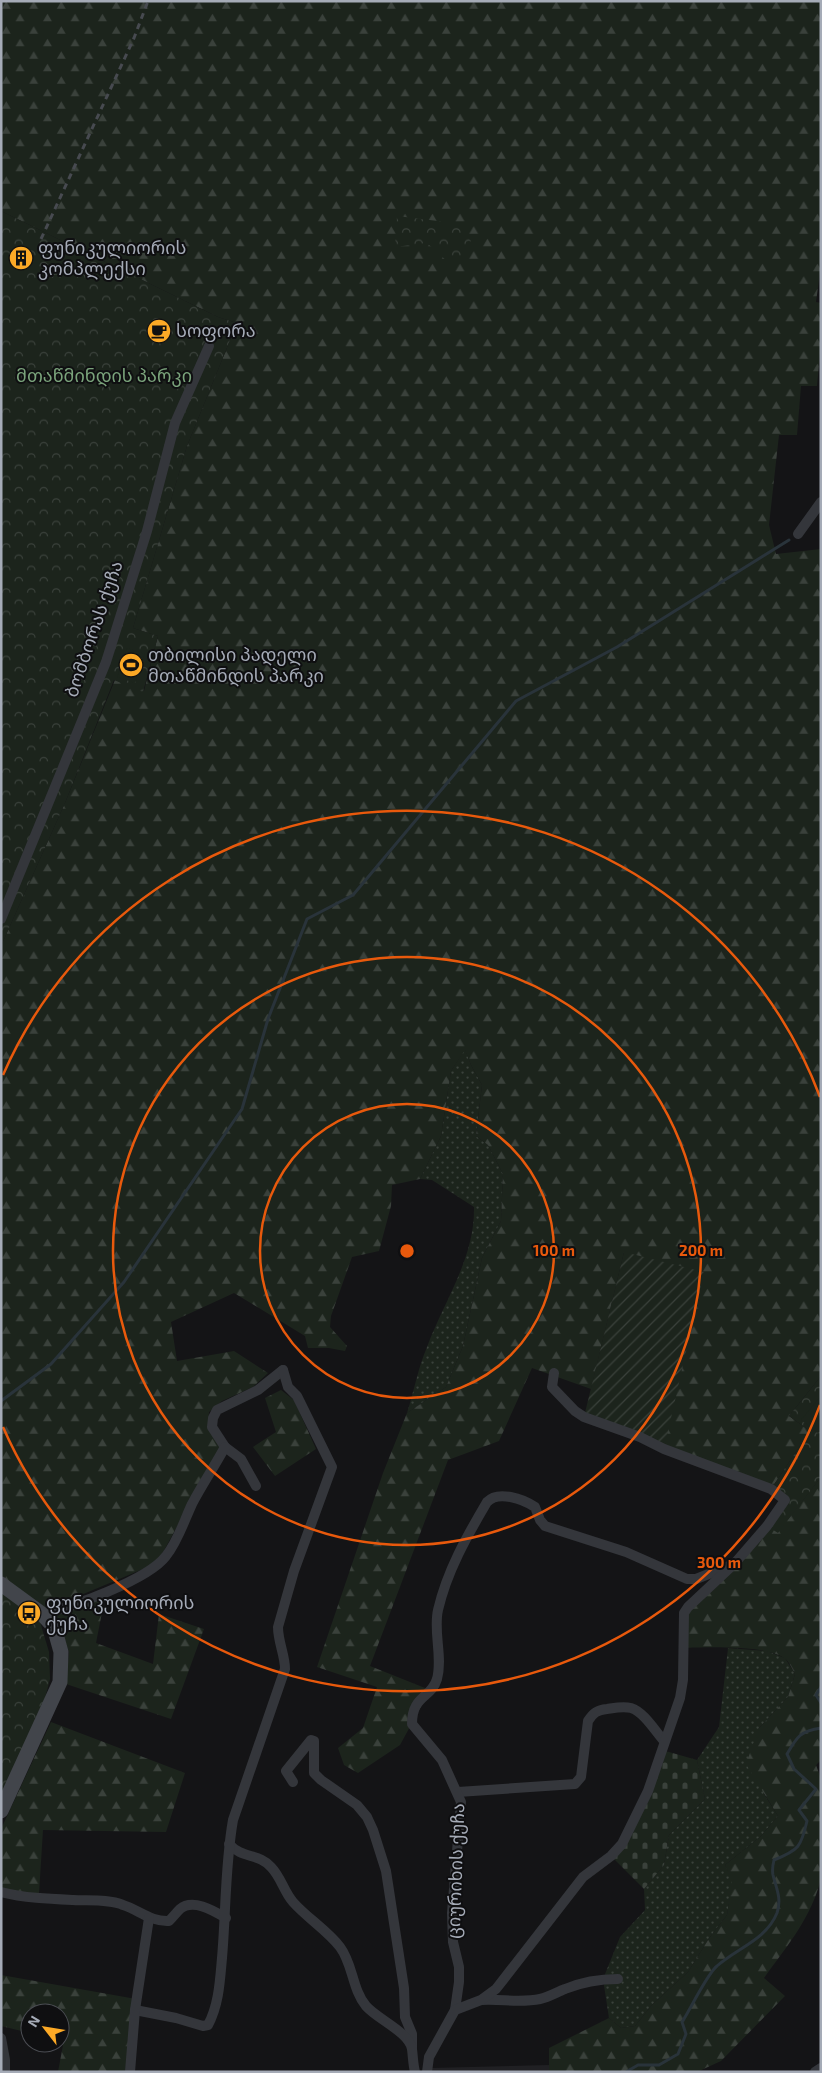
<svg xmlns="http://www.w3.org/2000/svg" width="822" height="2073" viewBox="0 0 822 2073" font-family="'Exo 2','Noto Sans Georgian',sans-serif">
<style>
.built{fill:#202023}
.grass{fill:url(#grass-dots)}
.forest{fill:url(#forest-firs)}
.cemetery{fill:url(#cemetery-stones)}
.park{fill:url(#park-crowns)}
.garden{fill:url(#garden-furrows)}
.pitch{fill:#1c241c}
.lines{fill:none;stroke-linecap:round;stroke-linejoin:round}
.stream{stroke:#29333a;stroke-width:3}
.street{stroke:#34363b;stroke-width:10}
.secondary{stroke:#42454b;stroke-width:15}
.rail{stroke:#474a50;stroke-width:3;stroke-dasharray:6 5;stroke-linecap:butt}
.ring{fill:none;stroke:#e8590c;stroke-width:2.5}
.labels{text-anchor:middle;stroke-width:4;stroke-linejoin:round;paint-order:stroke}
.poi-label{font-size:18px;fill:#a5abb7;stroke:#0f0f11;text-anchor:start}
.park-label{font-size:18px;fill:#7aa37b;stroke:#0f0f11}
.street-label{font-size:18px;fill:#a5abb7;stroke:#0f0f11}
.centre{fill:#e8590c;stroke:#0f0f11;stroke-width:2.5}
.ring-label{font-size:15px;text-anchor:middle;font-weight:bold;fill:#e8590c;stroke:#0f0f11;stroke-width:4;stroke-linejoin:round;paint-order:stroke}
</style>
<defs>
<pattern id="grass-dots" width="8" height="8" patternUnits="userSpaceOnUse" patternTransform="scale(1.25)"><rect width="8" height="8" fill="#1c241c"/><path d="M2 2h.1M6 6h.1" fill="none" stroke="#3a413b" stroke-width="1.8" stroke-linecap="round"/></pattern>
<pattern id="forest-firs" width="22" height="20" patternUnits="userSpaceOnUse" patternTransform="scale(1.25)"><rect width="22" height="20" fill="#1c241c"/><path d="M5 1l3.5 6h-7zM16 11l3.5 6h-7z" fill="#3a413b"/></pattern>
<pattern id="cemetery-stones" width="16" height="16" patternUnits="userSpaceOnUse" patternTransform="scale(1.25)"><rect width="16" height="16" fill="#1c241c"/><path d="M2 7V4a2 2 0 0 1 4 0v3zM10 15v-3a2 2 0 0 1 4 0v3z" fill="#3a413b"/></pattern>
<pattern id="park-crowns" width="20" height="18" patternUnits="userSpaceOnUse" patternTransform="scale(1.25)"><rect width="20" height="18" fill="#1c241c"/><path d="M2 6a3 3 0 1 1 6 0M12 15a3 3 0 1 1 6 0" fill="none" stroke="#3a413b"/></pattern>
<pattern id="garden-furrows" width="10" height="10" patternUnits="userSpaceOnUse" patternTransform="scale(1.25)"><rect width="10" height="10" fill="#1c241c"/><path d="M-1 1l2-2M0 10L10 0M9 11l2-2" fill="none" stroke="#3a413b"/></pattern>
</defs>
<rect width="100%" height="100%" fill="#141416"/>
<path class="built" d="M549,2065V2072H430V2068Z"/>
<g class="grass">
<path d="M465,1049L471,1065L482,1085L476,1136L488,1145L503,1174L501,1221L482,1258L463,1346L446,1387L407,1413C414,1391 418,1368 427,1347C444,1301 475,1258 474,1207L432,1180L420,1179L441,1136L451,1071Z"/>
<path d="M728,1648L767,1651L785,1658L795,1674L788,1697L759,1728L764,1794L778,1816L761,1836L725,1865L733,1880L727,1915L710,1937L688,1972L652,2005L635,2026L621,2028L609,2018L603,1979L620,1937L645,1910L644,1889L664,1865L669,1835L705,1799L697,1760L719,1727Z"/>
</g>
<g class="forest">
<path d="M1,1H821V265L816,302L821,303V343L817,386H801L797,435H779L769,525L776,554L821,549V1376L789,1416L810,1431L771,1489L664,1449L624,1252L591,1389L532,1368L499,1441L448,1460L370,1666L430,1690L400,1745L358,1773L344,1765L338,1748L363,1728L377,1687L317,1667L383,1473L407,1413L446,1387L463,1346L482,1258L501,1221L503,1174L488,1145L476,1136L482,1085L471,1065L465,1050L451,1071L441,1136L420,1179L392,1185L391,1206L379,1251L352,1257L331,1316L330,1327L347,1346L345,1351L329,1348H308L305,1336L234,1293L171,1322L177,1361L234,1351L268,1373L253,1387L222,1401L209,1412L208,1426L220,1447L161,1556L148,1567L45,1610L1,1576V946L65,803L115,680L144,691L158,636L133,628L187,446L237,323L218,317L1,211Z"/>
<path d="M281,1390L294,1400L316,1449L275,1476L253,1447L276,1432L265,1398Z"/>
<path d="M821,1477V1760L816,1765L821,1779V1878C812,1917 787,1946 764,1978L785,1996L721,2061L697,2072H549V2048L609,2018L621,2028L635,2026L652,2005L688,1972L710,1937L727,1915L732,1880L725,1865L761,1836L778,1816L746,1764L759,1728L788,1697L795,1674C792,1669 789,1661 784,1658C766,1645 706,1647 683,1648L684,1613L767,1526L778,1532Z"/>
<path d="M105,1597L96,1643L153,1664L159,1614L204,1629L171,1719L66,1684L69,1652L56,1614Z"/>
<path d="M51,1722L185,1773L166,1832L43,1830L39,1893H15L1,1888V1829Z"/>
<path d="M1,1975L136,1999L130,2072H58L64,2040L60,2039V2013H30V2033L1,2026Z"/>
</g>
<path class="cemetery" d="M662,1750L697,1760L705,1799L669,1835L664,1865L644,1889L611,1856L622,1844Z"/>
<g class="park">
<path d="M1,211L218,317L237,323L187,446L133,628L158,636L143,692L114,680L65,803L1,946Z"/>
<path d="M397,216L454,223L471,241L470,257L449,263L427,243L395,247Z"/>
<path d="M821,1376V1477L778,1533L767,1526L784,1500L771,1489L810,1431L789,1416Z"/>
<path d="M1,1589L40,1622L49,1652L50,1679L45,1698L1,1800Z"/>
</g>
<path class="garden" d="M624,1252L704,1272L664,1449L584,1417Z"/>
<g class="pitch">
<path d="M127,648L145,654L135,683L117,677Z"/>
<path d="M821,1396V1430L818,1433L801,1420Z"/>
</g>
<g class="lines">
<g class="stream">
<path d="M1,1401L51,1364L124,1282L242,1109L268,1019L307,919L353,895L516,701L617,647L789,540"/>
<path d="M821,1687L816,1695L821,1703"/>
<path d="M626,2072L638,2065H659L678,2054L686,2034L682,2022C690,2010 707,1974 717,1966C737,1948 766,1940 777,1913C782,1898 776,1888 773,1875C772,1870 773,1864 774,1860C799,1850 801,1847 807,1821L799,1810L816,1789L794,1769L787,1754C797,1737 800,1731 821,1728"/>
</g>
<g class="street">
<path d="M798,534L821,502"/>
<path d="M1,919L106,662L147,531L175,423L209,346"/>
<path d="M256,1486L241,1459L225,1447L212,1427L213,1418L217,1410L258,1390L283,1370"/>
<path d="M42,1614C72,1607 148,1580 166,1556C178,1541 184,1521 192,1504C202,1485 214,1467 225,1447"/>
<path d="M293,1782L286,1771L311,1740L314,1741V1773L321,1780L357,1805L367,1817L373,1830L386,1871L404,1988L405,2017L412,2034V2048"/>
<path d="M458,1792L575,1784L581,1777L588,1721C593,1713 597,1710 607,1709C614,1708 623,1706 631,1708C644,1712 655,1731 664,1741"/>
<path d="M229,1844C242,1859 259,1853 271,1867C281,1877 284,1892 293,1902C307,1918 327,1930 340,1947C353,1964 352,1989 366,2006C377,2019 409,2032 412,2049C413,2057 413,2064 415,2072"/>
<path d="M1,1892C24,1898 49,1899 73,1900C89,1901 108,1899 123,1905C139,1910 151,1922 169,1921C173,1917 176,1913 180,1909C193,1898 214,1911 226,1918"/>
<path d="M482,2000C502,1999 521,2003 540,1999C549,1997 557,1992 565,1989C582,1982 600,1979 618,1979"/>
<path d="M135,2010L176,2018L203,2026L208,2025C219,2005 220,1980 222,1958C226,1912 225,1865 233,1820L285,1669C285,1655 278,1642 278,1627L294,1571L332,1467L297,1396L288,1387L283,1370"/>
<path d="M455,2010L459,1982V1967L453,1942L452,1913L461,1802L442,1760L412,1724C412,1695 431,1699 437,1679C443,1657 433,1632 438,1610C447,1571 467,1536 487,1502C498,1490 523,1499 535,1507L540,1520L545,1526L626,1552L687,1579H696L729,1566"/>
<path d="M1,2038L5,2060V2072"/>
<path d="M130,2072L135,2010L149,1918"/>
<path d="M427,2072L429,2057L455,2010L481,2000L496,1989L583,1877L611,1856L622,1844L648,1791L680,1698L683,1680L684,1613L688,1607L735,1563L767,1526L785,1500L771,1489L664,1449L640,1437L584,1417L575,1411L552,1387L554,1373"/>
<path d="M815,2072L821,2068"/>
</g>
<path class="secondary" d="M1,1584L42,1614L54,1627L61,1652L60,1682L1,1811"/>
<path class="rail" d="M41,239L134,38L148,1"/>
</g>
<g class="ring">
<circle cx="407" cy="1251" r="147"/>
<circle cx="407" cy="1251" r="294"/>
<path d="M820 1405A441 441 0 0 1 3 1427M3 1075A441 441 0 0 1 820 1097"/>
</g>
<defs>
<g id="building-disc" transform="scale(1.25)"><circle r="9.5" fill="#fca926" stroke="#0f0f11"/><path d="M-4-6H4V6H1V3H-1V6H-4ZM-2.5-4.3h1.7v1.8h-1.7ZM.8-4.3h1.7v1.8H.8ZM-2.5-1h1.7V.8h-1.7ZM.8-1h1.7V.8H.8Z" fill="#111"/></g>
<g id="cafe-disc" transform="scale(1.25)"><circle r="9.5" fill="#fca926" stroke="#0f0f11"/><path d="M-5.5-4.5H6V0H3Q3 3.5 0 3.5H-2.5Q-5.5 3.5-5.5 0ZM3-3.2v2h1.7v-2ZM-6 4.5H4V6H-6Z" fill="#111"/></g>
<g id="stadium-disc" transform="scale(1.25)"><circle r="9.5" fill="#fca926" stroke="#0f0f11"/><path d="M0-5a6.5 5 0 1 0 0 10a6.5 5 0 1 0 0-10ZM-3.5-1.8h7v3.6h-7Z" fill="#111"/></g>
<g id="bus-disc" transform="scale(1.25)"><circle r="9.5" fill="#fca926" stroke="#0f0f11"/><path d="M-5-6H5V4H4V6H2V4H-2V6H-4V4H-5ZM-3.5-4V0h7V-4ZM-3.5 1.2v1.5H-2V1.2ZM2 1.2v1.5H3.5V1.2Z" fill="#111"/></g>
</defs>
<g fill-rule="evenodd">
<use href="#building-disc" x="21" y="258"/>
<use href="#cafe-disc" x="159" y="331"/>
<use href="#stadium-disc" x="131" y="665"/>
<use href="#bus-disc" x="29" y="1613"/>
</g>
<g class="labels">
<g class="poi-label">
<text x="38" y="254">ფუნიკულიორის<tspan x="38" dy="21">კომპლექსი</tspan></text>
<text x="176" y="337">სოფორა</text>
<text x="148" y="661">თბილისი პადელი<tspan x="148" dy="21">მთაწმინდის პარკი</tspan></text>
<text x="46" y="1609">ფუნიკულიორის<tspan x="46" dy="21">ქუჩა</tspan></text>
</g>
<g class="park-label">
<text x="104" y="382">მთაწმინდის პარკი</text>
</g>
<g class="street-label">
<text transform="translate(94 629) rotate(-71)" y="6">ბომბორას ქუჩა</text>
<text transform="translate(456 1871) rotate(-88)" y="6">ციურიხის ქუჩა</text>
</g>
</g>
<circle cx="407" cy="1251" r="8" class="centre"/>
<g class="ring-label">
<text x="554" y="1256">100 m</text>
<text x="701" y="1256">200 m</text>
<text x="719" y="1568">300 m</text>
</g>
<rect width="822" height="2073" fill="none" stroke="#a5abb7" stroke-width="5"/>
<g transform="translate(45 2028) rotate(301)"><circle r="24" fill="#0f0f11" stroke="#4b4d53"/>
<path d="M0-4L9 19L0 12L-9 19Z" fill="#fca926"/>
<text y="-8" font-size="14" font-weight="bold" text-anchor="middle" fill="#a5abb7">N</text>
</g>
</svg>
